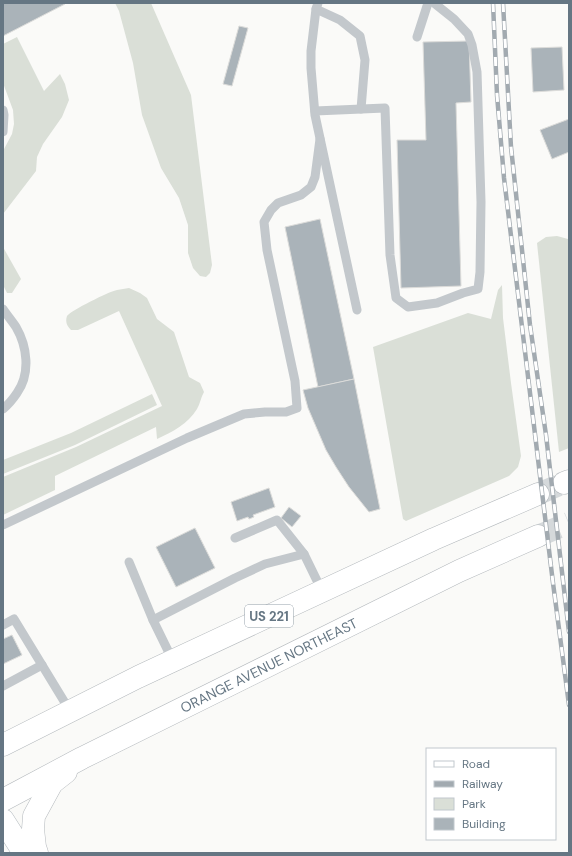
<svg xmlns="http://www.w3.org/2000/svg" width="572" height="856" viewBox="0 0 572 856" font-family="'DM Sans',sans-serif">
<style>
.green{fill:#dadfd7}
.building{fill:#aab3b9;stroke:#dcdcda}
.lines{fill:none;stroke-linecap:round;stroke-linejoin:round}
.highway-tunnel{stroke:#d5d9db;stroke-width:22;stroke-dasharray:22 11;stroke-linecap:butt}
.secondary-casing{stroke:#b3babf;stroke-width:23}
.highway-casing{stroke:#b4b9bd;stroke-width:23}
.lane{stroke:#c3c8cc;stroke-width:9}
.secondary{stroke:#fff;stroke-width:22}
.highway{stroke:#fff;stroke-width:22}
.rail-casing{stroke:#a2aab0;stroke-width:4.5}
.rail{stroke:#fff;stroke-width:3;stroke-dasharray:9;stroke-linecap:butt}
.labels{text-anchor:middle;stroke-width:4;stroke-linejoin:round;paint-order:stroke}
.shield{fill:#fff;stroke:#939fa8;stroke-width:1}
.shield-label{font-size:13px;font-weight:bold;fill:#657683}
.street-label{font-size:14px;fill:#657683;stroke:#fff}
</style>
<rect width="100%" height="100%" fill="#fafaf8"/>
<g class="green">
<path d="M115,3H151L191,95L212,265L210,273L206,277L200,276L193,268L188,253V225L179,198L161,168L142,115L133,63L119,11Z"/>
<path d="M17,37L44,91L60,74L65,84L69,100L62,117L43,144L37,157L36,171L3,214V151L12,134L14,124L13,110L3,83V44Z"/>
<path d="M557,236L568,239L569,240V448L559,452L537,243L546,237Z"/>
<path d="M3,247L21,279L12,293H7L3,285Z"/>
<path d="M502,285L503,318L511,383L521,456L518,467L509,476L406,521L403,519L373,347L468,313L491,319L498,290Z"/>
<path d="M129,288L140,293L147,298L157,319L174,332L189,377L200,383L204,392C201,397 200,404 197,409C188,424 172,432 157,439L156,427L55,476V490L3,515V477L76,447L162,406L119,311L78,330H71C67,326 65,322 67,316C70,311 110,291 117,290C121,289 125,289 129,288Z"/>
<path d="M152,394L157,405L75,445L3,474V460L71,433Z"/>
</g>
<g class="building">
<path d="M3,3H65V4L3,36Z"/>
<path d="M239,26L248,28L232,86L223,84Z"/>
<path d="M469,41L471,102L456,103L461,286L401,288L397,140H426L423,42Z"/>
<path d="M562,47L564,90L533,92L531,48Z"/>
<path d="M569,119V152L552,159L540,130Z"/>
<path d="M320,219L354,379L318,387L285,227Z"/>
<path d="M354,379L380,509L369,512L349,487L336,467L326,450L308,408L303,390Z"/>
<path d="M269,488L275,507L253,515L254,517L249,519L248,517L237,521L231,502Z"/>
<path d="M289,507L301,516L292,527L281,518Z"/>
<path d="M195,528L215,568L176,587L156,547Z"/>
<path d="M12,635L22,655L3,664V639Z"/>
</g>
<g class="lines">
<g class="highway-tunnel">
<path d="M538,494L564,483"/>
<path d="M538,536L569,523"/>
</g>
<g class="secondary-casing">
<path id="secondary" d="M3,820L24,853"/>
</g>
<g class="highway-casing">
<g id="highway">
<path d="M564,483L569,481"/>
<path d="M3,745L138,677L434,539L538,494"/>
<path id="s1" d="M3,800L82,758L459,571L538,536"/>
<path d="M37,853L35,847L33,829L34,816L52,783L66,772"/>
</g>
</g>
<g class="lane">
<path d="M318,3L316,9L311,51V68L315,115L357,310"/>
<path d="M316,9L340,20L360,36L365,60L361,109"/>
<path d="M417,37L428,3"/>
<path d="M3,110L4,115L3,132"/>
<path d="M315,111L385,108L390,255L396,298L408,307L437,303L463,293L478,289L480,272L481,202L477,72L472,45L468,34L454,19L434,3"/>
<path d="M3,309C7,315 12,321 16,327C27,346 31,373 17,393C13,399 9,404 3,409"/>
<path d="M3,525L187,438L244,414L265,412H286L297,408L295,381L267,250L264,222L271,210L278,203L301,195L311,187L315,177L320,139"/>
<path d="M235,538L277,520L304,554"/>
<path d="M129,562L153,620L173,661"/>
<path d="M153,620L235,578L265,564L304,554L322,591"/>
<path d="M3,625L14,619L70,711"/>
<path d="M3,686L42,665"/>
</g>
<use href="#secondary" class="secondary"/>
<use href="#highway" class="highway"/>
<g class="rail-casing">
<g id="rail">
<path d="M493,3L497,95L504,178L553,583L569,705"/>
<path d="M503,3L511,147L530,325L546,435L569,632"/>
</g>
</g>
<use href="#rail" class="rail"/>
</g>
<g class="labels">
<rect class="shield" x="245" y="605" width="48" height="22" rx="3"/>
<g class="shield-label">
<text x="269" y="621">US 221</text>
</g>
<g class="street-label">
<text dy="5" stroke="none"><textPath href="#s1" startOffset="298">ORANGE AVENUE NORTHEAST</textPath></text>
</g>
</g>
<rect width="572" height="856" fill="none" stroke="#657683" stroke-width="8"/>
<rect x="426" y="748" width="130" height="92" fill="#ffffff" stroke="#c1c8cd"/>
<rect x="434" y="761" width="20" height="6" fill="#ffffff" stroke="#c1c8cd"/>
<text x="462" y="768" font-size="12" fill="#657683">Road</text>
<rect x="434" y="781" width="20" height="6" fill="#a2aab0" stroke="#c1c8cd"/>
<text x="462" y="788" font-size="12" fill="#657683">Railway</text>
<rect x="434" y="798" width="20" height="12" fill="#dadfd7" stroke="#c1c8cd"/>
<text x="462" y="808" font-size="12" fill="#657683">Park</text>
<rect x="434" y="818" width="20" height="12" fill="#aab3b9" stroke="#c1c8cd"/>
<text x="462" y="828" font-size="12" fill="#657683">Building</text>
</svg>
